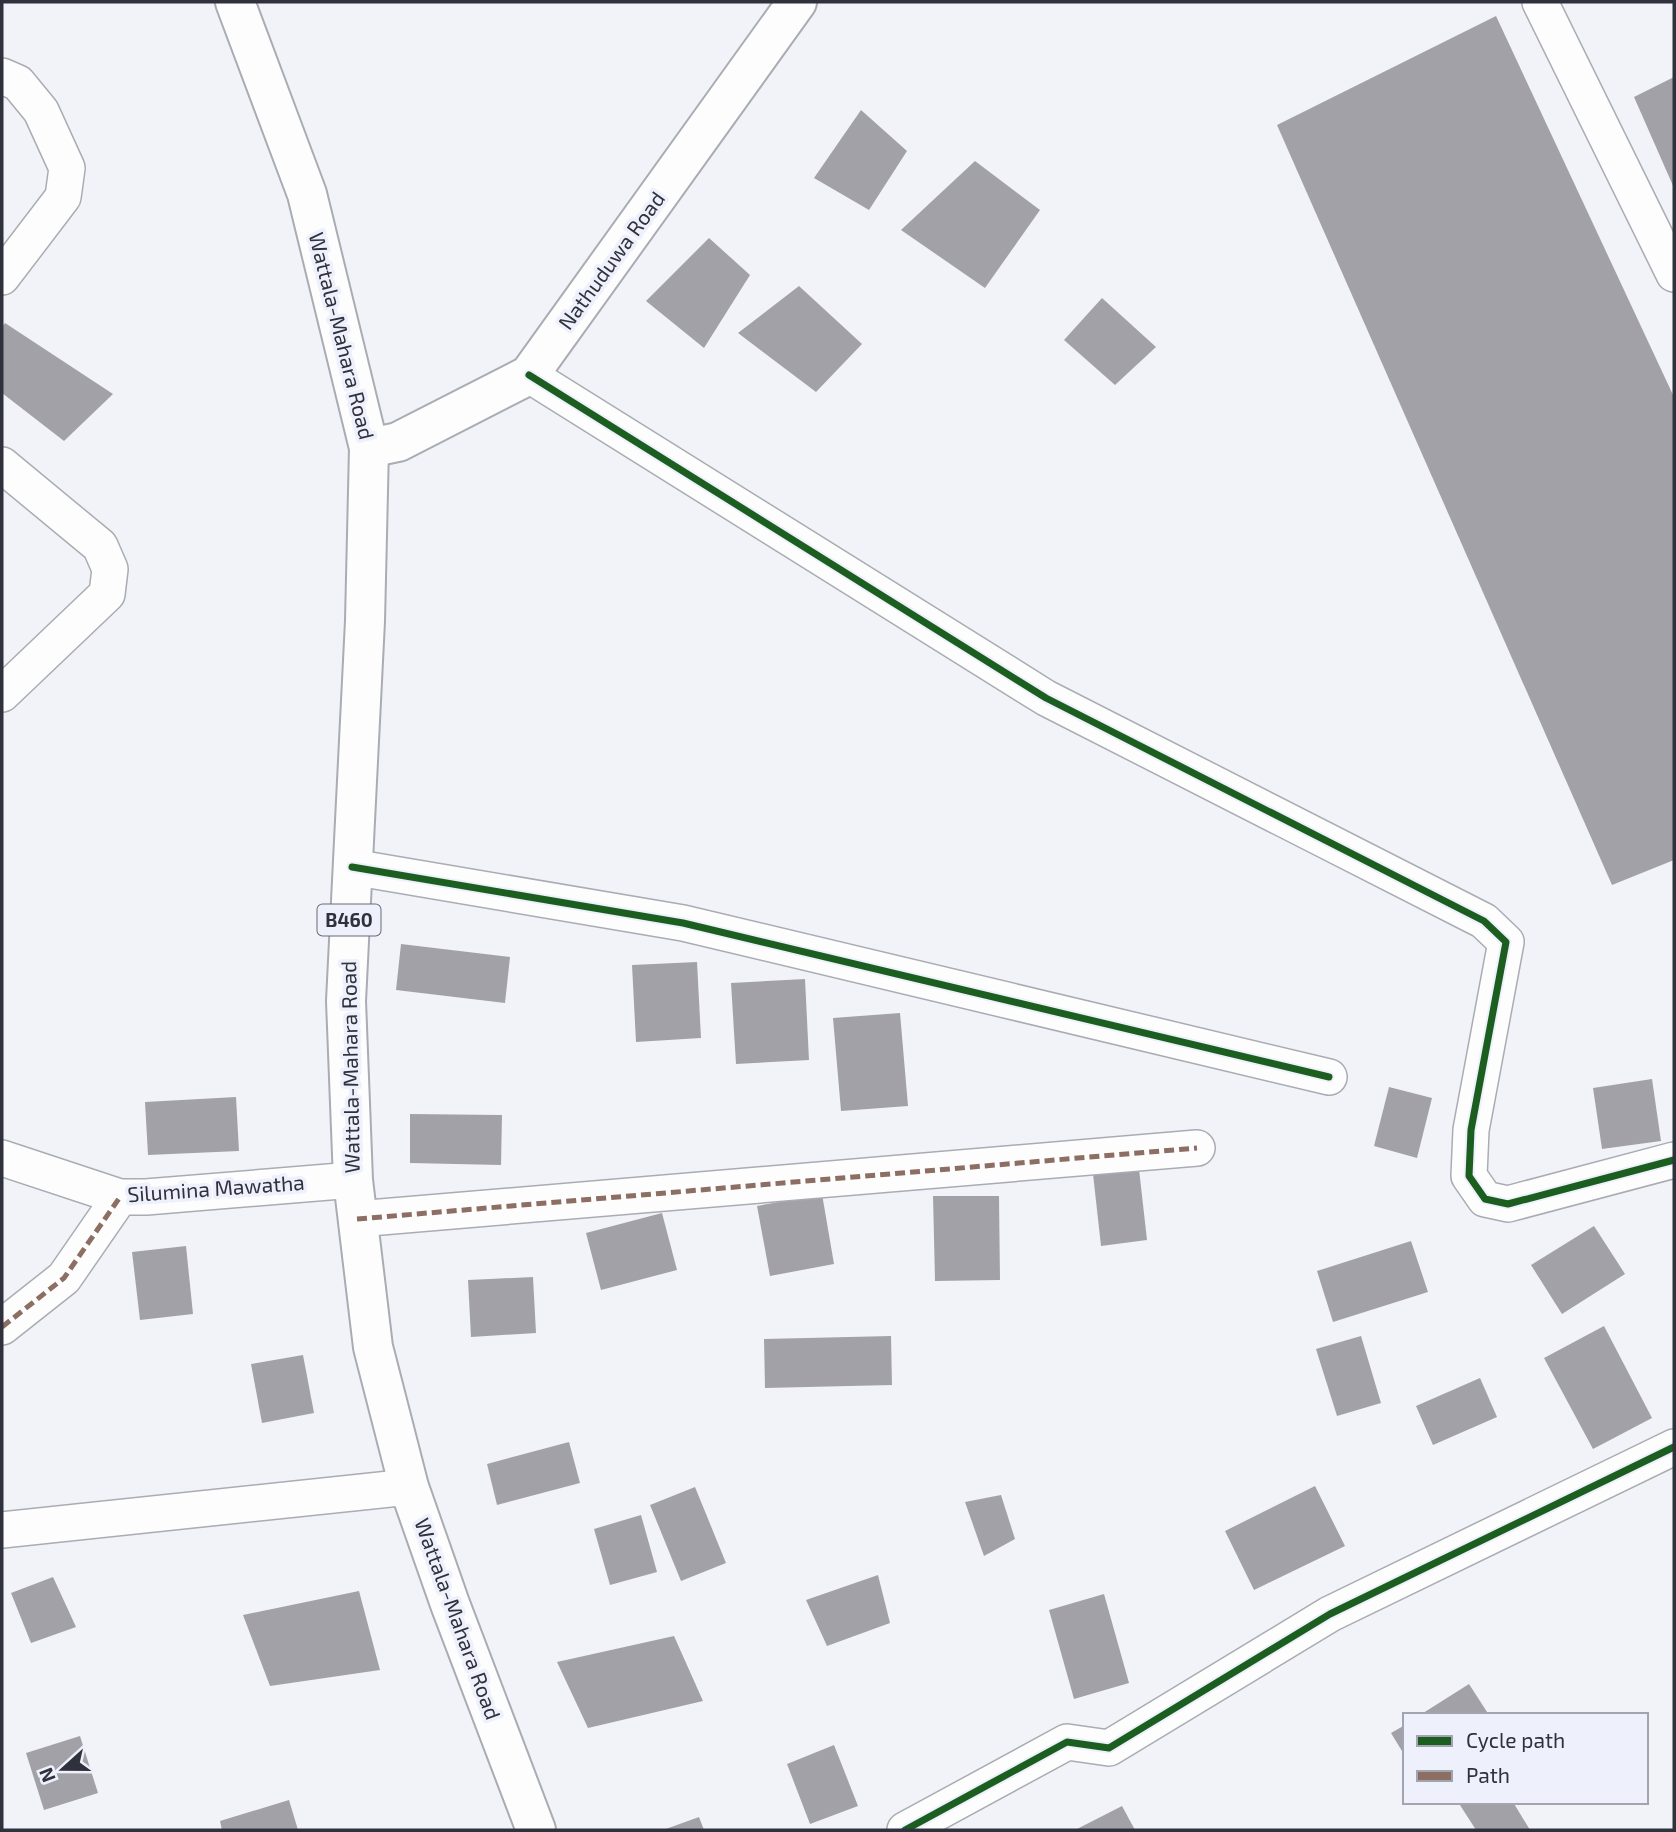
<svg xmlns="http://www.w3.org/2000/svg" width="1676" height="1832" viewBox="0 0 1676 1832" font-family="'Exo 2',sans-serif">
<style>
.building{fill:#a3a1a8}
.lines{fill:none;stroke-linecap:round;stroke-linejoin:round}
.street-casing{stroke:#a9acb2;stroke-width:38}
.secondary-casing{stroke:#a9acb2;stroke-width:42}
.primary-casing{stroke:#a9acb2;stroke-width:42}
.street{stroke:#fdfdfe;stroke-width:35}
.secondary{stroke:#fdfdfe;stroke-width:38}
.primary{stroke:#fdfdfe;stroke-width:38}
.quiet{stroke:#8d6e63;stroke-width:5;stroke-dasharray:10 5;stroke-linecap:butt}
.cycleway-casing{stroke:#eef1fc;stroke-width:11}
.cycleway{stroke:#1b5e20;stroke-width:7}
.labels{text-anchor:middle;stroke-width:7;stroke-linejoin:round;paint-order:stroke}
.shield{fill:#eef1fc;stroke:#686b76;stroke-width:2}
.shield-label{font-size:19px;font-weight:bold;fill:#2f323c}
.street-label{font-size:21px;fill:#2f323c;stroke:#eef1fc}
</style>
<rect width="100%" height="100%" fill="#f2f3f8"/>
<g class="building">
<path d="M1496,16L1674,397V860L1612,885L1277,125Z"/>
<path d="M1674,77V188L1634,97Z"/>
<path d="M861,110L907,151L869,210L814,178Z"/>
<path d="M975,161L1040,210L985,288L901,230Z"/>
<path d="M709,238L750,275L704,348L646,301Z"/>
<path d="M799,286L862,344L816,392L738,333Z"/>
<path d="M1102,298L1156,347L1115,385L1064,340Z"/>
<path d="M5,323L113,394L64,441L2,393V327Z"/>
<path d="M401,944L510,957L505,1003L396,990Z"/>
<path d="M697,962L701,1038L636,1042L632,965Z"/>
<path d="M805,979L809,1060L736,1064L731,983Z"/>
<path d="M900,1013L908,1106L841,1111L833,1018Z"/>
<path d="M1652,1079L1661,1141L1602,1149L1593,1088Z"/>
<path d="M1389,1087L1432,1098L1417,1158L1374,1146Z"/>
<path d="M236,1097L239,1151L148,1155L145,1102Z"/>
<path d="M410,1114L502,1115L501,1165L410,1163Z"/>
<path d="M1139,1169L1147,1240L1101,1246L1093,1174Z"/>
<path d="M822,1194L834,1264L770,1276L757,1206Z"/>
<path d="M933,1196H999L1000,1280L935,1281Z"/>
<path d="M662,1213L677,1270L601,1290L586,1233Z"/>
<path d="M1594,1226L1625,1274L1562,1314L1531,1265Z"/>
<path d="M1411,1241L1428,1292L1333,1322L1317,1271Z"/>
<path d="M186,1246L193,1314L140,1320L132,1252Z"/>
<path d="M533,1277L536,1333L471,1337L468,1280Z"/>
<path d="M1604,1326L1652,1418L1593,1449L1544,1358Z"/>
<path d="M891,1336L892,1385L765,1388L764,1339Z"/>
<path d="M1361,1336L1381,1403L1337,1416L1316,1349Z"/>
<path d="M303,1355L314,1413L262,1423L251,1364Z"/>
<path d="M1480,1378L1497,1417L1433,1445L1416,1406Z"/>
<path d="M569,1442L580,1483L497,1505L487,1464Z"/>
<path d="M1315,1486L1345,1546L1254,1590L1225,1531Z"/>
<path d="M695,1487L726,1563L681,1581L650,1505Z"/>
<path d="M1001,1495L1015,1539L984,1556L965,1502Z"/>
<path d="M641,1515L657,1572L610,1585L594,1529Z"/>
<path d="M878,1575L890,1623L827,1646L806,1600Z"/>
<path d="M53,1577L76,1627L31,1643L11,1593Z"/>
<path d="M359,1591L380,1670L270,1686L243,1615Z"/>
<path d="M1104,1594L1129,1683L1074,1699L1049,1610Z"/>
<path d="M674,1636L703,1701L588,1728L557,1662Z"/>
<path d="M1469,1684L1489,1715H1420Z"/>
<path d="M1405,1725V1756L1391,1733Z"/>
<path d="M80,1736L98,1793L44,1810L26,1753Z"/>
<path d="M834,1745L858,1806L810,1824L787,1764Z"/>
<path d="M289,1800L298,1830H222L220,1821Z"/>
<path d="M1458,1802H1513L1530,1830H1476Z"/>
<path d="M1122,1806L1135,1830H1075Z"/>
<path d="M699,1817L704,1830H663Z"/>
</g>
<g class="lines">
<g class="street-casing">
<g id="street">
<path d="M1540,2L1674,274"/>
<path d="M2,76L18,83L41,111L67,168L63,197L2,277"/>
<path d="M529,375L1046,698L1484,921L1506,942L1471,1130L1469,1176L1485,1199L1508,1204L1674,1160"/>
<path d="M2,465L100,546L110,569L107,594L2,694"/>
<path d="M352,867L683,923L1329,1077"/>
<path d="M2,1158L120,1197H146L353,1180"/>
<path d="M357,1219L1197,1148"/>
<path d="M2,1327L64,1278L120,1197"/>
<path d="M2,1530L409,1487"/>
<path d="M905,1830L1067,1742L1109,1748L1330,1614L1674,1447"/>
</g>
</g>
<g class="secondary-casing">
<path id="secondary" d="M369,448L398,442L529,375L797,2"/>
</g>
<g class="primary-casing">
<path id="primary" d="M235,2L307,194L369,448L365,621L346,1001L353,1180L373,1347L409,1487L450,1604L536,1830"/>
</g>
<use href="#street" class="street"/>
<use href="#secondary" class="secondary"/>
<use href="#primary" class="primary"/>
<g class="quiet">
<path d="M357,1219L1197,1148"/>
<path d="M2,1327L64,1278L120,1197"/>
</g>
<g class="cycleway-casing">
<g id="cycleway">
<path d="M529,375L1046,698L1484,921L1506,942L1471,1130L1469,1176L1485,1199L1508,1204L1674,1160"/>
<path d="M352,867L683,923L1329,1077"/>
<path d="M905,1830L1067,1742L1109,1748L1330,1614L1674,1447"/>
</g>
</g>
<use href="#cycleway" class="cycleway"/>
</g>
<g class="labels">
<rect class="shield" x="317.5" y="904.5" width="63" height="31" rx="5"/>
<g class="shield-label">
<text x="349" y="927">B460</text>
</g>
<g class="street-label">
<text transform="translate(612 261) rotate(-54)" y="7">Nathuduwa Road</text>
<text transform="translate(341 336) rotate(76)" y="7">Wattala-Mahara Road</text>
<text transform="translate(351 1067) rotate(-91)" y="7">Wattala-Mahara Road</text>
<text transform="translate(216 1189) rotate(-4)" y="7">Silumina Mawatha</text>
<text transform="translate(457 1619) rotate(70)" y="7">Wattala-Mahara Road</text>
</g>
</g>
<rect width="1676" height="1832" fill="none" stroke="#2f323c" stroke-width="7"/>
<rect x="1403" y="1713" width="245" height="91" fill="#eef1fc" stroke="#a2a5af" stroke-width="2"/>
<rect x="1417" y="1736" width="35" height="10" fill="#1b5e20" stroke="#a2a5af" stroke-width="2"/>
<text x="1466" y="1748" font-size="21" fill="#2f323c">Cycle path</text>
<rect x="1417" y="1771" width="35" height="10" fill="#8d6e63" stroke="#a2a5af" stroke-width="2"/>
<text x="1466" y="1783" font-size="21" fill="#2f323c">Path</text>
<g transform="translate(63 1769) rotate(249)" stroke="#eef1fc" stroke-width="5" paint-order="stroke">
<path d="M0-5L12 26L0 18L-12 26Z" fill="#2f323c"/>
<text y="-10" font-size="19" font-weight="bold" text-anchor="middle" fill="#2f323c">N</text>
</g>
</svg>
